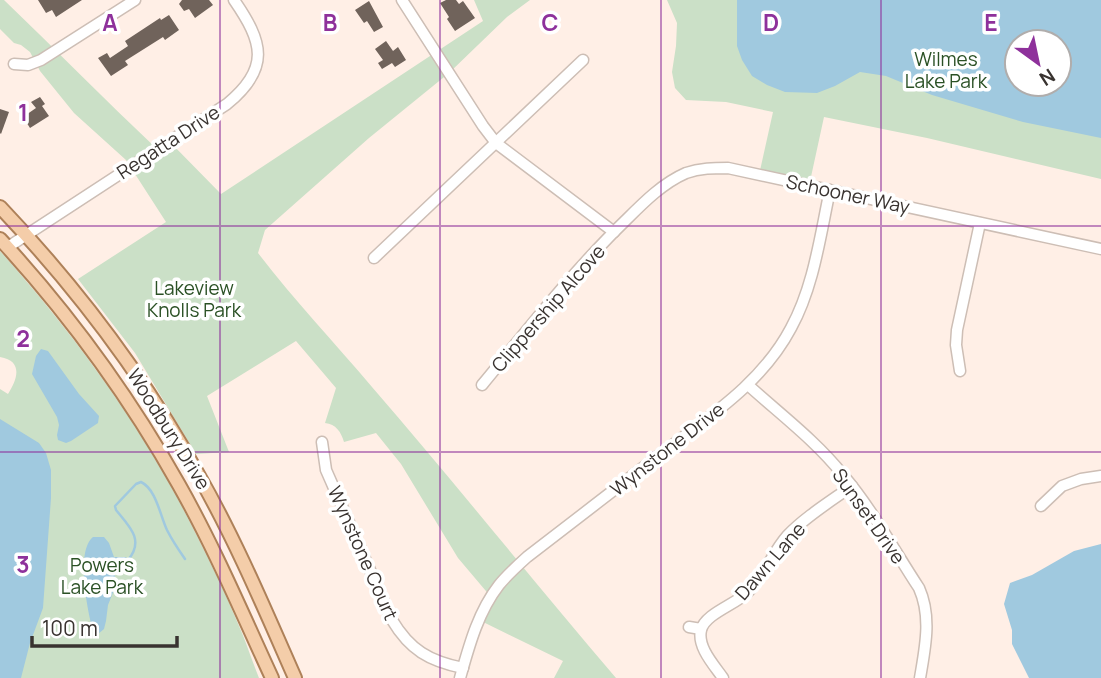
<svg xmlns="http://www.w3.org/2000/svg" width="1101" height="678" viewBox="0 0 1101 678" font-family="Manrope,sans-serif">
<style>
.green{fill:#cbe0c7;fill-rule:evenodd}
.water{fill:#a0c9df;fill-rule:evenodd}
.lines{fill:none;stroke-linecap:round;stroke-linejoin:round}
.stream{stroke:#a0c9df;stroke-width:2.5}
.building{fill:#70635b}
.minor-casing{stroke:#cdbeb5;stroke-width:13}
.major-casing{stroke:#ae8159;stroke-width:16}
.minor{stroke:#fff;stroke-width:10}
.major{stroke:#f4cda9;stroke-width:12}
.grid{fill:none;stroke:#8e319b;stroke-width:2;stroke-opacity:0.55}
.labels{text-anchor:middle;stroke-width:7;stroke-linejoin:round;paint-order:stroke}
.park-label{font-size:19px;fill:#2b5125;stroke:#fff}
.street-label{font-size:19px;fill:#393330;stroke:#fff}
.grid-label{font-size:23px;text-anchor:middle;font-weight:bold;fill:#8e319b;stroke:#fff;stroke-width:7;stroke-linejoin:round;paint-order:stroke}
</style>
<rect width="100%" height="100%" fill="#ffefe6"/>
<g class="green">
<path d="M0,0H4C55,49 105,100 157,149L169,141L221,194L483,21L474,0H530L507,17L449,73L369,138L265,230L258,253C294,300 334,342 372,387C455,483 534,582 616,678H554L563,661L479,620L491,597L458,558L401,464L376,433L344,442C341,432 336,424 325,423L336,388L296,341L207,396L229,452L196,454L135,353L78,279L166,222L126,160L74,113L40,71L30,52L21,45L14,43L0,29Z"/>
<path d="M667,0H1101V179L927,138L824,117L809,186L759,175L773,112L726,102L686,100L675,88L672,72L676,46L677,23ZM1017,42H1059V84H1017Z"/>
<path d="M0,251C69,328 131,412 180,503C202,545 224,589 242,633C248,648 253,663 259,678H0V389L8,394C17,380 24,361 0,357Z"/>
</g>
<g class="water">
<path d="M737,0H1101V138L1023,122L932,95L886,76L860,72L835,86L817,93L785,92L767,85L752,76L742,60L737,46ZM1017,42H1059V84H1017Z"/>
<path d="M41,349L48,351L79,394L99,416L98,423L71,441L66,443L58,440L57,435L59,425L57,417L32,374L36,356Z"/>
<path d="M0,419L39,443L46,453L51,470V498L43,608L30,643L21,678H0Z"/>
<path d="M93,537H104L109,543L114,557H126L128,563L117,569L115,574L114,590L108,605L106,621L104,629L98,634L93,631C88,611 75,552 93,537Z"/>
<path d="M1101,544V678H1029L1012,644V630L1004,604L1010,583L1032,575L1074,551Z"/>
</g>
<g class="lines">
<path class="stream" d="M128,560C145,540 129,526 116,510L115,506L136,484L141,482C156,489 160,515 167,530C172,540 178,549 185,559"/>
</g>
<g class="building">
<path d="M38,0H82L56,17L52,10L46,13Z"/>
<path d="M182,0H209L213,5L195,18L189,9L184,11L179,4Z"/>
<path d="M446,0H456L459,4L463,1L475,18L455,31L447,19L449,17L440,3Z"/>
<path d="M369,1L383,27L374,32L367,21L364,23L355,10Z"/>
<path d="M169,15L179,30L165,40L163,37L125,61L128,65L111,76L98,58L107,53L110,58L128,46L125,41L160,18L161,20Z"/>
<path d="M386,41L393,51L398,47L406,60L395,67L392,63L382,69L378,63L383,60L375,49Z"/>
<path d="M40,97L45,104L42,106L49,116L30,128L23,117L36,108L31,102Z"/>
<path d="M0,109L9,112L1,134L0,133Z"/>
</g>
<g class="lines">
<g class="minor-casing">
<g id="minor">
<path d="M402,0L483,126L496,143L614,232"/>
<path d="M14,64L28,65L41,60L135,0"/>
<path d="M8,247L227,104C271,68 263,42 234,0"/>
<path d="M374,258L583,60"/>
<path d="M960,371L956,345L957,330L980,223"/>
<path d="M482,385C529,328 574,270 627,219C644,202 663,183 686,173C700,168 714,168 728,168L1101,249"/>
<path d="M748,385C780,414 816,441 843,475C872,509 894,550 919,588C932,617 925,648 920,678"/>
<path d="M322,442L326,470L392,620C410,650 429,661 463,668"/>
<path d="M1041,506L1062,486L1081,479L1101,476"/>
<path d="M689,627L701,629"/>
<path d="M460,678C469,646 478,612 499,585C507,575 517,566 527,557C572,522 617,488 662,453C710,416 762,383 791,328C814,286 820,236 830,190"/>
<path d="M723,678C714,665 697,647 701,630C705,614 734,605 747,593C764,577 772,553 787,536C805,517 831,501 852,486"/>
</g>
</g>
<g class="major-casing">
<g id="major">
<path d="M0,207C77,288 145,378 199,476C236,541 265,610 295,678"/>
<path d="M0,239C69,314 129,396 179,485C214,547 242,613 272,678"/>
</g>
</g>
<use href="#minor" class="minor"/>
<use href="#major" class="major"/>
</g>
<path class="grid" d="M220,0V678M440,0V678M661,0V678M881,0V678M0,226H1101M0,452H1101"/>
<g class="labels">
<g class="park-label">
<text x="946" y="66">Wilmes<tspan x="946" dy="22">Lake Park</tspan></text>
<text x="194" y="295">Lakeview<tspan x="194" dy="22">Knolls Park</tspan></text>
<text x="102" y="572">Powers<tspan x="102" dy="22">Lake Park</tspan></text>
</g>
<g class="street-label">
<text transform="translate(168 142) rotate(-33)" y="7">Regatta Drive</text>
<text transform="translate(848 194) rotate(12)" y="7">Schooner Way</text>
<text transform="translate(548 308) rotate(-49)" y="7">Clippership Alcove</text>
<text transform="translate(169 429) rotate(58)" y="7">Woodbury Drive</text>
<text transform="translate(667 449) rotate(-38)" y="7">Wynstone Drive</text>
<text transform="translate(869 516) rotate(55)" y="7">Sunset Drive</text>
<text transform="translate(363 553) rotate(66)" y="7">Wynstone Court</text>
<text transform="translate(770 561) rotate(-49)" y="7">Dawn Lane</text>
</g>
</g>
<g class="grid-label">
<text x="110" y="31">A</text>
<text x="330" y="31">B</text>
<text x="550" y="31">C</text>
<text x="771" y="31">D</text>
<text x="991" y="31">E</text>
<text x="23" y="121">1</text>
<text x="23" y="347">2</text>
<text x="23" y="573">3</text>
</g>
<g transform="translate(1038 63) rotate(147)"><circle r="33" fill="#ffffff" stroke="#b0adac" stroke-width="2"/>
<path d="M0-5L12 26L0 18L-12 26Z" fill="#8e319b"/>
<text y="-10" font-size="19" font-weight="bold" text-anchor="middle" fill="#393330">N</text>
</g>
<path d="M32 636v10h145v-10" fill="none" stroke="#393330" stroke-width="3.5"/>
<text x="42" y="636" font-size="21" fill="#393330" stroke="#ffffff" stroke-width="5" paint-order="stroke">100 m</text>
</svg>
